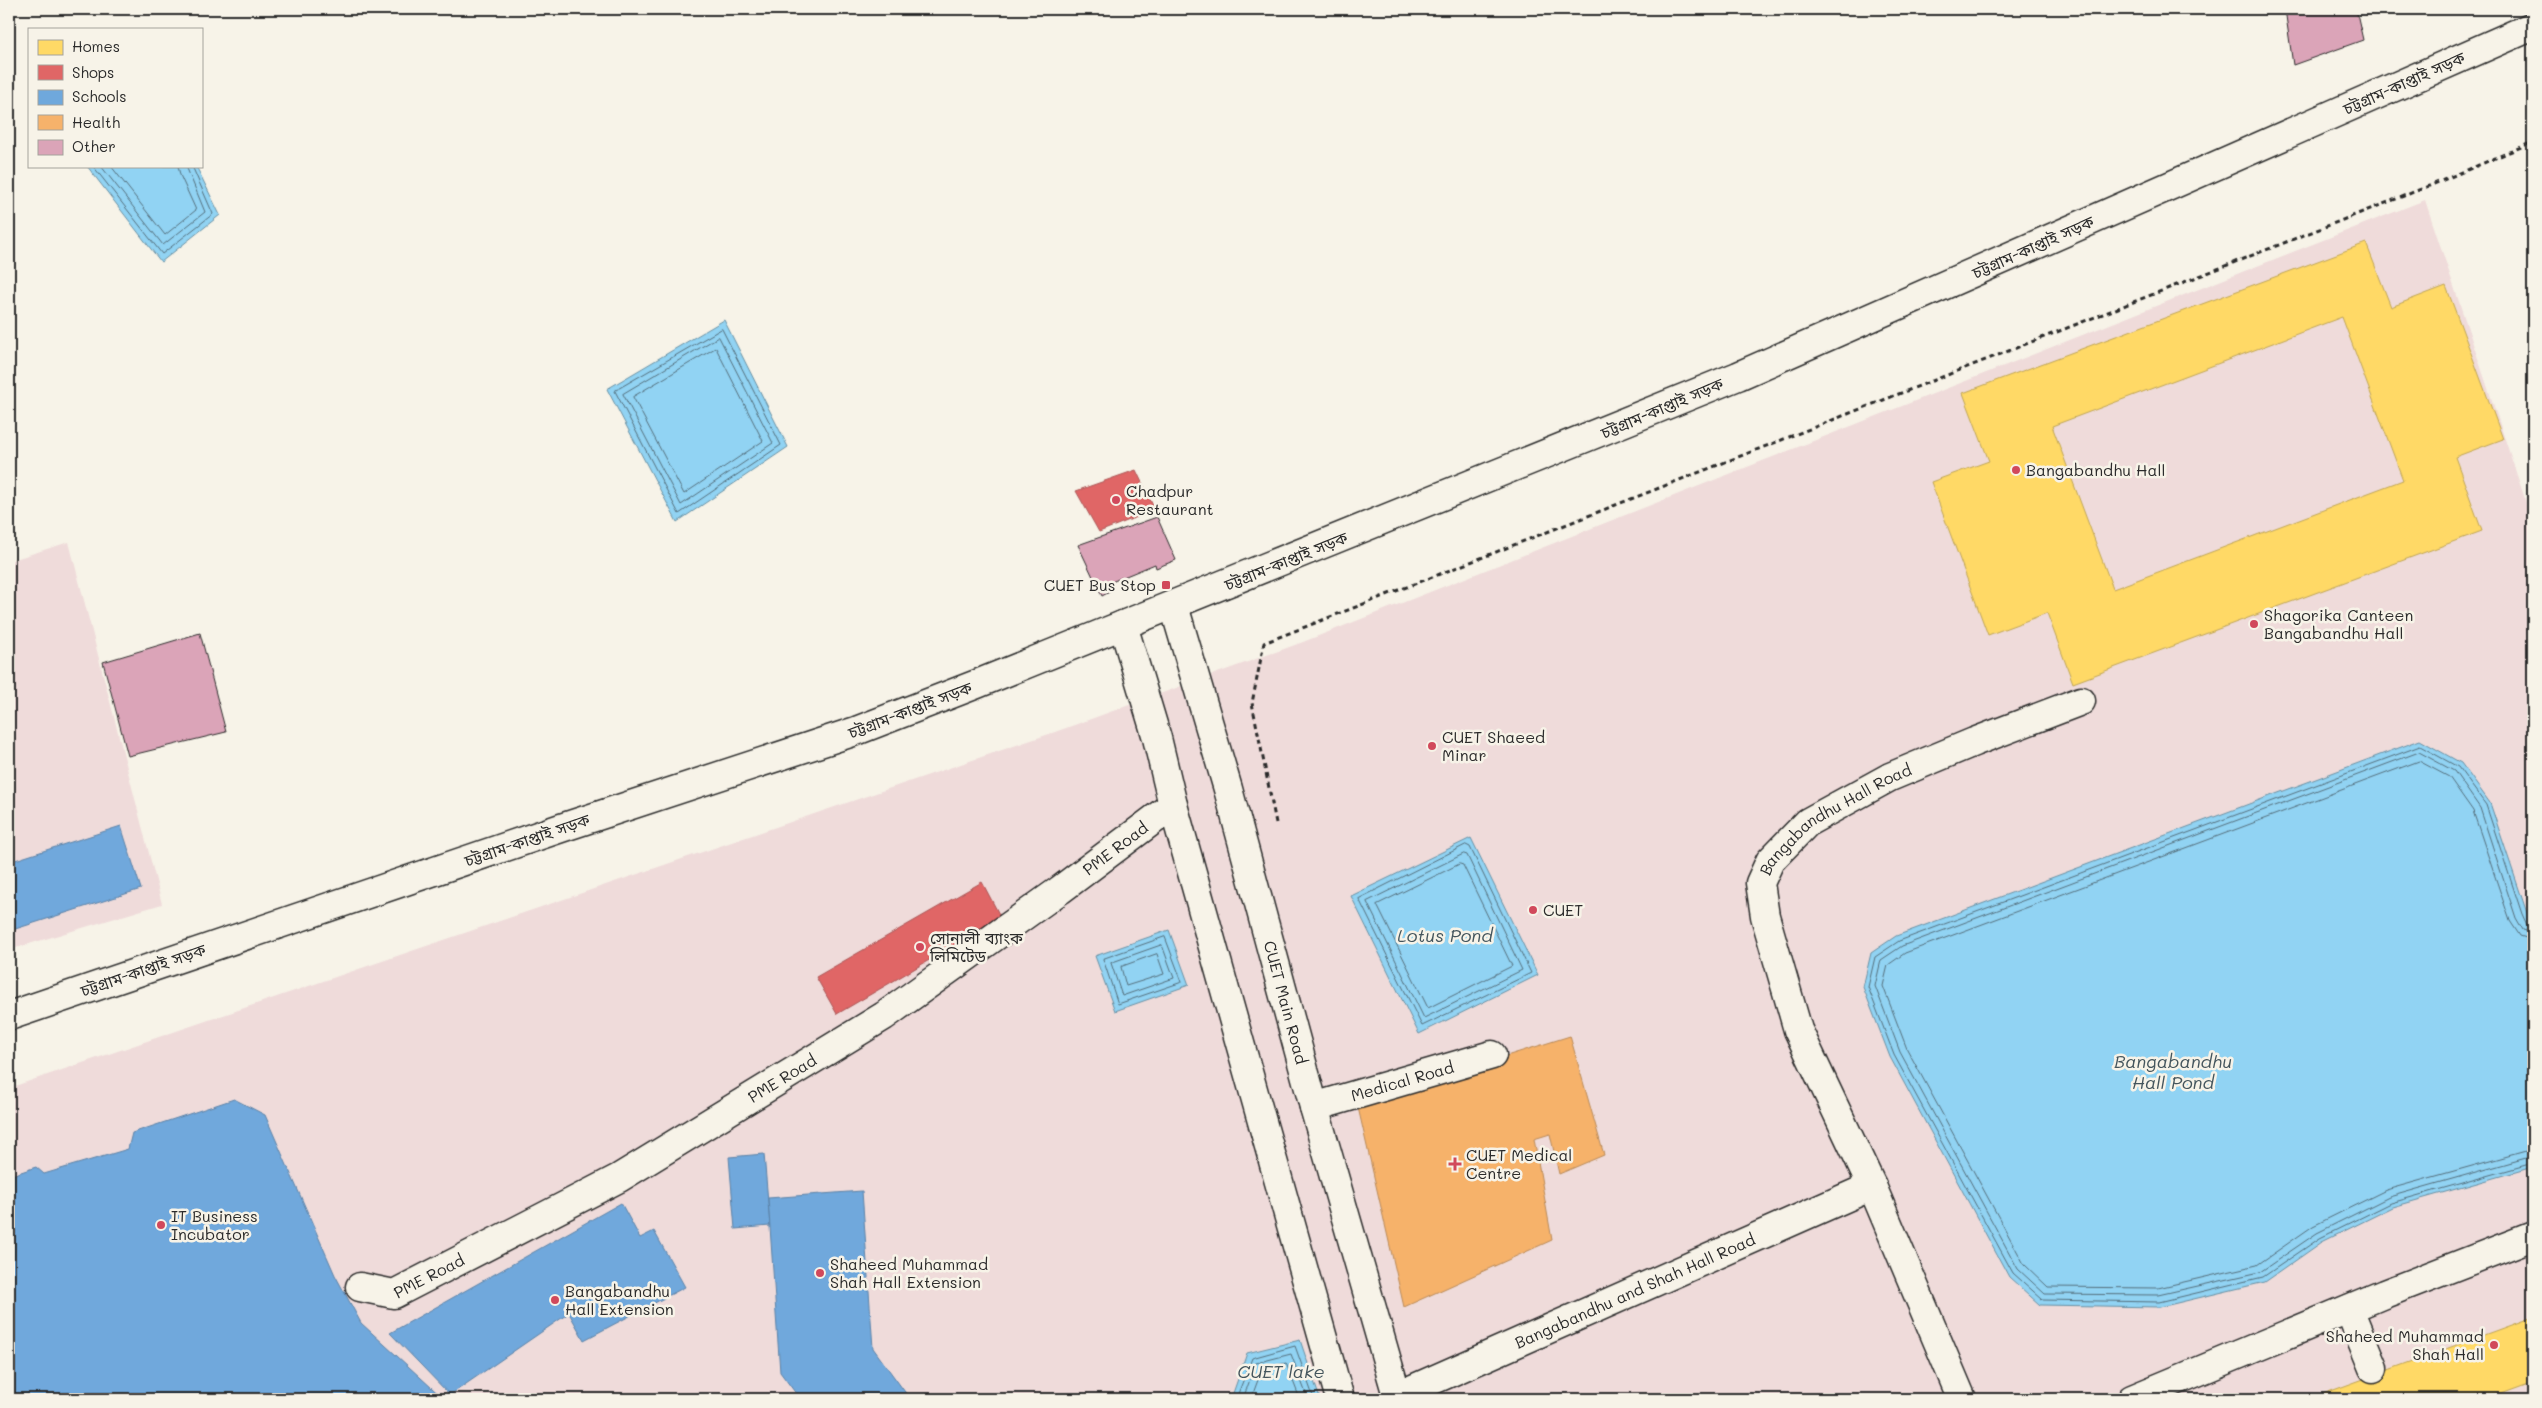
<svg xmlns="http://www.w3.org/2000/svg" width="2542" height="1408" viewBox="0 0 2542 1408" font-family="Mali,'Noto Sans Bengali',sans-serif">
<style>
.built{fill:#efdbda}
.water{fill:#91d3f3;stroke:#6890a3}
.homes{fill:#ffd966;stroke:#bfa554;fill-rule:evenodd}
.shops{fill:#e06666;stroke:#aa5454}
.schools{fill:#6fa8dc;stroke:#5b82a7}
.health{fill:#f6b26b;stroke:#b98a58}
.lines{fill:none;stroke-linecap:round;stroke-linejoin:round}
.shore{stroke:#546e7b;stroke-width:1}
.building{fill:#dba4b8;stroke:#2b2b2b}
.minor-casing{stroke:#2b2b2b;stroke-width:31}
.major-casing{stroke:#2b2b2b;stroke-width:31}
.path{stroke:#2b2b2b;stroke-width:3;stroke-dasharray:5 4;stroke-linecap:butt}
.minor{stroke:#f7f3e8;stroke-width:28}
.major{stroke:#f7f3e8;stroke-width:28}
.poi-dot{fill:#d1495b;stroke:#f7f3e8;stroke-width:2}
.labels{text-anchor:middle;stroke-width:5;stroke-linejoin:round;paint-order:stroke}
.street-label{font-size:16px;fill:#2b2b2b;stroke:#f7f3e8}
.poi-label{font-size:16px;fill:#2b2b2b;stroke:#f7f3e8;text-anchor:start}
.water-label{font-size:18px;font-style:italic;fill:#44555d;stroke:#f7f3e8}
</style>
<rect width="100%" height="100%" fill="#f7f3e8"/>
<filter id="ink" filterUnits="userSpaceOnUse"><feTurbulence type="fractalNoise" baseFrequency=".02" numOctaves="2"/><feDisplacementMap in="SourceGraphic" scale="10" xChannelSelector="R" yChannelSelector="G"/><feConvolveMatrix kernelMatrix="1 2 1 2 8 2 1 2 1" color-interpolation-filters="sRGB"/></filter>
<g filter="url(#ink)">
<g class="built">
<path d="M2425,200L2533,523V1399H9V1088L1055,732L1303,642Z"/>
<path d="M69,542L162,904L9,950V561Z"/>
</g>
<g class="water">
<path d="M87,166H196L220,215L161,262Z"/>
<path d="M724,320L788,447L677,522L607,389Z"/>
<path d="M2420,740L2461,763L2490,803L2527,913L2533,926V1167L2393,1207L2322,1242L2265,1282L2160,1307L2040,1305L2009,1277L1890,1057L1863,987L1871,953L1896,936Z"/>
<path d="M1471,838L1538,975L1419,1034L1351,896Z"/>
<path d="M1169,930L1189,985L1115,1011L1095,956Z"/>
<path d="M1300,1340L1320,1399H1231L1247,1353Z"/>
</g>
<g class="homes">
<path d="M2366,243L2391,307L2446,286L2503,439L2455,457L2482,531L2073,683L2047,613L1988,635L1931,482L1989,461L1963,393ZM2342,317L2403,480L2113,589L2052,426Z"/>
<path d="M2533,1317V1381L2484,1399H2309Z"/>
</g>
<g class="shops">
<path d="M1136,470L1155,510L1099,532L1076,491Z"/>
<path d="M982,882L1001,918L837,1014L816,977Z"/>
</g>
<g class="schools">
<path d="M121,826L141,889L9,931V862Z"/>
<path d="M234,1099L265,1115L335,1275L361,1323L444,1399H9V1176L36,1167L44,1174L128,1149L132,1133Z"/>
<path d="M764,1154L770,1226L735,1229L729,1157Z"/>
<path d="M862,1191L873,1348L910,1399H800L780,1372L768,1198Z"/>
<path d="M621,1203L640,1238L654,1231L685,1287L584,1340L569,1313L450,1395L390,1333Z"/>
</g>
<path class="health" d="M1570,1036L1604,1155L1559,1174L1550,1134L1534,1139L1552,1240L1404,1307L1357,1103Z"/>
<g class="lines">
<g class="shore">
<path d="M93,166L162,254L213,214L192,166"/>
<path d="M101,166L163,245L205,212L186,166"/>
<path d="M111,166L165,235L196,210L180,175L178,166"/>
<path d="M722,329L781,445L679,514L615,391Z"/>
<path d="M719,337L773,443L681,505L623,394Z"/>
<path d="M716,348L763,441L684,494L633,397Z"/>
<path d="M1466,845L1470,847L1531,973L1422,1026L1359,899Z"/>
<path d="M1464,854L1467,855L1522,970L1424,1018L1367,902Z"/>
<path d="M1460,864L1463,865L1512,966L1428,1008L1377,905Z"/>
<path d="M2533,927L2527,925L2522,914L2486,805L2458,767L2420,746L1899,941L1875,957L1868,987L1894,1055L2013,1273L2043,1300L2159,1302L2263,1277L2320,1238L2391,1203L2533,1163"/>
<path d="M2533,933L2523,930L2516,918L2480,808L2454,771L2419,752L1902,946L1881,960L1875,986L1900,1052L2018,1269L2045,1294L2158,1295L2260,1272L2317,1233L2389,1197L2533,1156"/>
<path d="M1165,937L1182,982L1118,1004L1103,959Z"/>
<path d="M2533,940L2520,936L2510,921L2473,811L2449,777L2419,761L1905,953L1888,965L1883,986L1907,1049L2024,1264L2048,1287L2158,1288L2257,1265L2313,1226L2386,1190L2533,1149"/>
<path d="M1162,945L1174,978L1122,996L1111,963Z"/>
<path d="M1157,954L1164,974L1126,986L1121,967Z"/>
<path d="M1236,1399L1252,1358L1295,1346L1314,1399"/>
<path d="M1243,1399L1256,1363L1291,1354L1308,1399"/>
<path d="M1251,1399L1262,1369L1286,1363L1300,1399"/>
</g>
</g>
<g class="building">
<path d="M2285,9H2356L2363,40L2293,65Z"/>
<path d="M1157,517L1176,560L1156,568L1155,564L1109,583L1113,590L1102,596L1078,545Z"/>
<path d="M200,633L226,732L128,756L103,662Z"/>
</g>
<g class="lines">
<g class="minor-casing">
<g id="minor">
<path id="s1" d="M1174,606L1228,789L1314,1107L1398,1399"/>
<path d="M1123,625L1157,738L1173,805L1340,1399"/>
<path id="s2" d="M1314,1107L1492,1055"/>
<path id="s3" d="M360,1287L394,1294L619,1178L884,1016L1060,890L1173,805"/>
<path d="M2349,1309L2373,1368"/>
<path id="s4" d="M1397,1396L1872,1186"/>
<path id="s5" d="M1962,1399L1872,1186L1798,1030L1765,916L1760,883L1770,861L1808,822L1890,777L1974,742L2081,701"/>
<path d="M2132,1399L2384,1294L2533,1236"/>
</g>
</g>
<g class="major-casing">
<path id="major" d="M9,1016L561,828L856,731L977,684L1738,376L2533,26"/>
</g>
<path class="path" d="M1276,823L1252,703L1264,643L2429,186L2533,142"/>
<use href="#minor" class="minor"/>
<use href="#major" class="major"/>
</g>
</g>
<g class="poi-dot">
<circle cx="2016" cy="470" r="5"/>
<circle cx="1116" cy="500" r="5"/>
<rect x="1161" y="580" width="10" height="10" rx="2.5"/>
<circle cx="2254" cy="624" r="5"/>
<circle cx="1432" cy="746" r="5"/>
<circle cx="1533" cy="910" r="5"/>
<circle cx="920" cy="947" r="5"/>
<path d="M1452.5 1156.5h5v5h5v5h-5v5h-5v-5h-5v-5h5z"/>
<circle cx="161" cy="1225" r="5"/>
<circle cx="820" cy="1273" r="5"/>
<circle cx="555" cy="1300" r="5"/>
<circle cx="2494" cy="1345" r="5"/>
</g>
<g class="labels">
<g class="street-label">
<text transform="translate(2404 83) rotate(-24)" y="6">চট্টগ্রাম-কাপ্তাই সড়ক</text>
<text transform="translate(2033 247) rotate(-24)" y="6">চট্টগ্রাম-কাপ্তাই সড়ক</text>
<text transform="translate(1662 408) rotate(-23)" y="6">চট্টগ্রাম-কাপ্তাই সড়ক</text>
<text transform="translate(1286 561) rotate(-22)" y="6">চট্টগ্রাম-কাপ্তাই সড়ক</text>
<text transform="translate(910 710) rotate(-21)" y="6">চট্টগ্রাম-কাপ্তাই সড়ক</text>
<text dy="6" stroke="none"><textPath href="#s5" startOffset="658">Bangabandhu Hall Road</textPath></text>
<text transform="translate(527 840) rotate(-19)" y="6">চট্টগ্রাম-কাপ্তাই সড়ক</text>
<text dy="6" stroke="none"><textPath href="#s3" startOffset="884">PME Road</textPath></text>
<text transform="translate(143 970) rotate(-19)" y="6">চট্টগ্রাম-কাপ্তাই সড়ক</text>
<text dy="6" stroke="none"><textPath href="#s1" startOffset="412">CUET Main Road</textPath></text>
<text dy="6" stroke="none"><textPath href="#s3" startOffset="479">PME Road</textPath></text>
<text dy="6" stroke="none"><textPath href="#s2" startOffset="92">Medical Road</textPath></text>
<text dy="6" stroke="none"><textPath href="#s3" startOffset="74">PME Road</textPath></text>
<text dy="6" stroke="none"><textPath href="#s4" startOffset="260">Bangabandhu and Shah Hall Road</textPath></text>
</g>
<g class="poi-label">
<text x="2026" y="476">Bangabandhu Hall</text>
<text x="1126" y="497">Chadpur<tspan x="1126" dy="18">Restaurant</tspan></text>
<text x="1156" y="591" text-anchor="end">CUET Bus Stop</text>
<text x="2264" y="621">Shagorika Canteen<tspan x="2264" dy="18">Bangabandhu Hall</tspan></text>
<text x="1442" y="743">CUET Shaeed<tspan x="1442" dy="18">Minar</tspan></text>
<text x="1543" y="916">CUET</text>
<text x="930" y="944">সোনালী ব্যাংক<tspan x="930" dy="18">লিমিটেড</tspan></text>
<text x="1466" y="1161">CUET Medical<tspan x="1466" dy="18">Centre</tspan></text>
<text x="171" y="1222">IT Business<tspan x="171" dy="18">Incubator</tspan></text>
<text x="830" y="1270">Shaheed Muhammad<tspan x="830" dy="18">Shah Hall Extension</tspan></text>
<text x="565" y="1297">Bangabandhu<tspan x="565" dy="18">Hall Extension</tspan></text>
<text x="2484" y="1342" text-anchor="end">Shaheed Muhammad<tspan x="2484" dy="18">Shah Hall</tspan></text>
</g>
<g class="water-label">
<text x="1445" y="942">Lotus Pond</text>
<text x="2173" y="1068">Bangabandhu<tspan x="2173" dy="21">Hall Pond</tspan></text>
<text x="1281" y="1378">CUET lake</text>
</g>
</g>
<rect width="2542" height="1408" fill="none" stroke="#f7f3e8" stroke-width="30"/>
<rect x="15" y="15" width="2512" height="1378" fill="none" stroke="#2b2b2b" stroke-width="2" filter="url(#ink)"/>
<rect x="28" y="28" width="175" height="140" fill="#f7f3e8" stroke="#a5a39c"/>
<rect x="38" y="40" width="25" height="15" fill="#ffd966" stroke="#a5a39c"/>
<text x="72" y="52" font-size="15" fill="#2b2b2b">Homes</text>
<rect x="38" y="65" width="25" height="15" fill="#e06666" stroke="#a5a39c"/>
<text x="72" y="78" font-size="15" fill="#2b2b2b">Shops</text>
<rect x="38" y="90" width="25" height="15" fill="#6fa8dc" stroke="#a5a39c"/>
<text x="72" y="102" font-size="15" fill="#2b2b2b">Schools</text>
<rect x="38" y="115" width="25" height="15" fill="#f6b26b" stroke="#a5a39c"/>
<text x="72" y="128" font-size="15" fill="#2b2b2b">Health</text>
<rect x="38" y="140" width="25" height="15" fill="#dba4b8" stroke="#a5a39c"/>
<text x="72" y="152" font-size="15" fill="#2b2b2b">Other</text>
</svg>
